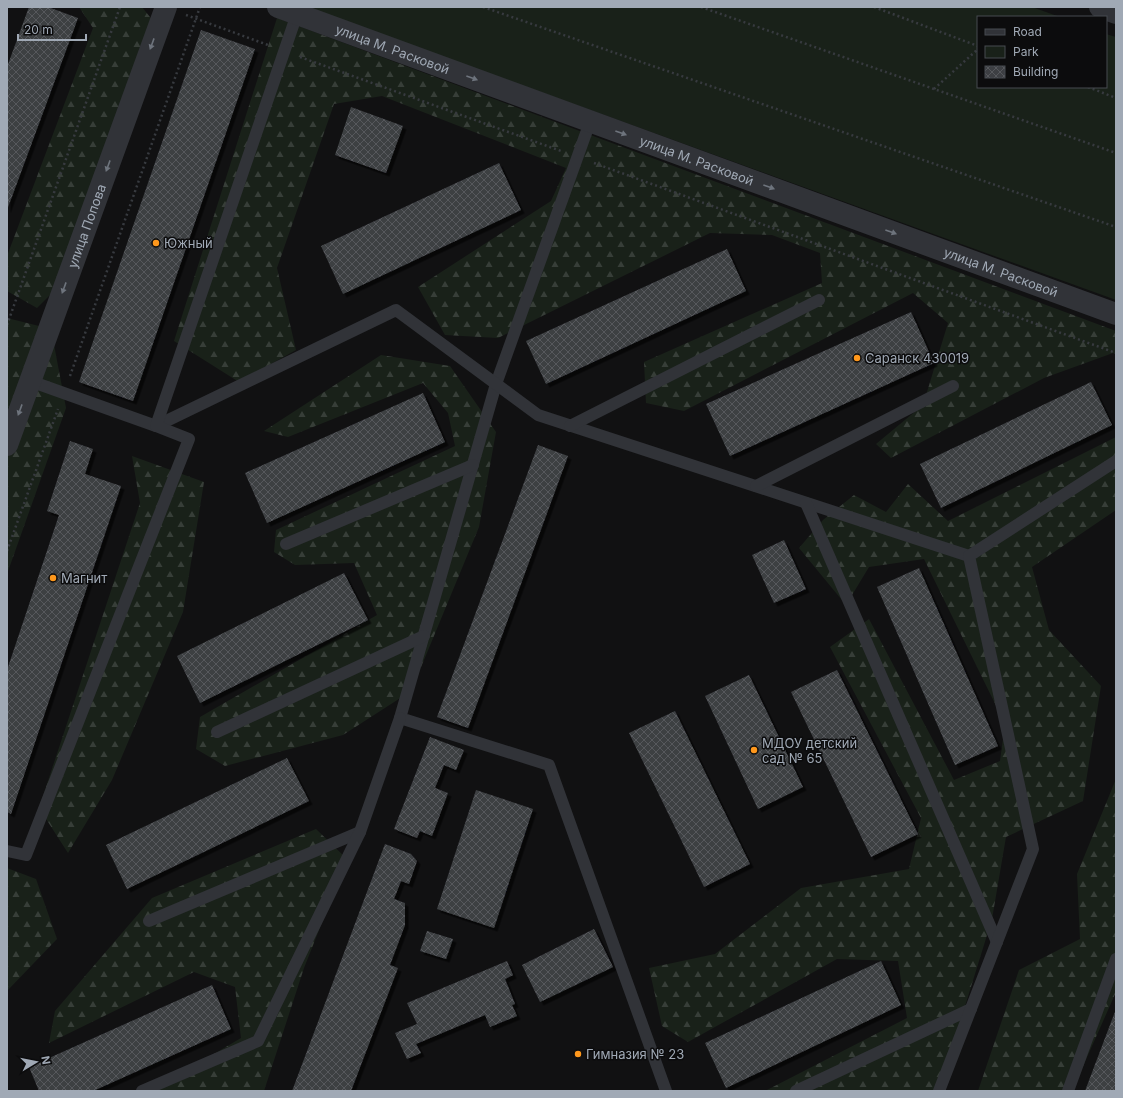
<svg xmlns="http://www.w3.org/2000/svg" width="1123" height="1098" viewBox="0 0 1123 1098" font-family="Inter,sans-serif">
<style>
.forest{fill:url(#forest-firs)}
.park{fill:#192119}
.building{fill:url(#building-cross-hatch);filter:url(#shadow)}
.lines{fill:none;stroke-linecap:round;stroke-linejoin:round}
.path{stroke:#373a3f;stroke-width:2.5;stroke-dasharray:2 3;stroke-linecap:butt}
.service{stroke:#313338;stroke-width:12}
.minor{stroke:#313338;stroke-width:22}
.tertiary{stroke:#313338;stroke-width:22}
.oneway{fill:#6e747d}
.poi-dot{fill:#ff981c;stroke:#0c0c0d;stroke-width:1.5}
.labels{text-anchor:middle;stroke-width:3;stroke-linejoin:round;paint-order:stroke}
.street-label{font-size:13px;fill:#a0a9b5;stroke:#0c0c0d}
.poi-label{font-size:13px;fill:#a0a9b5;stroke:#0c0c0d;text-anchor:start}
</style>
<defs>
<pattern id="forest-firs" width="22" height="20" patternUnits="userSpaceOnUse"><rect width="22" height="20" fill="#192119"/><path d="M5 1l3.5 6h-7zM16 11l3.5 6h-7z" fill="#373e38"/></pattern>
<pattern id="building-cross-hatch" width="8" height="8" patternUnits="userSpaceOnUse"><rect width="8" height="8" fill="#3d3f43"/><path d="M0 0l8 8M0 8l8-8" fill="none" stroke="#56585c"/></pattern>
<filter id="shadow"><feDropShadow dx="3.5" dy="3.5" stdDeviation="0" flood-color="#0009"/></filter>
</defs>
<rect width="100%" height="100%" fill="#111112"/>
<g class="forest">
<path d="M79,7H142L165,36L69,276L37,308L7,291V256L93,28Z"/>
<path d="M277,18L1116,331V354L1113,353L1044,378L891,458L876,444L923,405L948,323L913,293L684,411L646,403L644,362L822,283L820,253L772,235L710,233L498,338L445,335L418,287L551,201L566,168L382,96L334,104L277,268L296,350L239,382L174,341Z"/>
<path d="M7,318L51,329L66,408L7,574Z"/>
<path d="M381,355L450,366L496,432L479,527L400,718L405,695L343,735L225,766L196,749L200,717L377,615L354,563L295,565L274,552L276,530L455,446L448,413L423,383L288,437L264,431Z"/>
<path d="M1116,437V510L1032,567L1049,630L1101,686L1083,801L1006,837L992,919L953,1045L934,1091H765L907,1018L898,961L837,959L688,1042L662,1026L649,968L715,954L801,888L909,869L921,818L830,647L869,619L954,780L1000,761L1005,724L924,559L869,567L846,605L799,548L823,520L854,495L886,512L908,484L948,521Z"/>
<path d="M132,456L204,482L183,612L112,780L68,853L39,808L140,503Z"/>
<path d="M1116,779V992L1072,1091H978L1019,970L1080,939L1077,874Z"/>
<path d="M316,829L347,859L304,968L264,1091H151L241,1038L235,987L194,972L49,1043L55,1011L152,898Z"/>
<path d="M7,868L36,879L57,939L7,991Z"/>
</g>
<path class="park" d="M305,7H1032L1060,17H978V87H1106V34L1116,37V300Z"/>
<g class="building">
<path d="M29,7H48L78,18L7,210V67Z"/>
<path d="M201,30L255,49L133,401L79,382Z"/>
<path d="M351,107L403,126L386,173L335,155Z"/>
<path d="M499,163L521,210L343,294L321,246Z"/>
<path d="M727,249L746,291L546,384L526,341Z"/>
<path d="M911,312L934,363L730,456L706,404Z"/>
<path d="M1091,382L1112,425L941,508L920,464Z"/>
<path d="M423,393L445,442L267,523L245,473Z"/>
<path d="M70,441L93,449L85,474L121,486L11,814L7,812V670L59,515L47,511Z"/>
<path d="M538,445L568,456L468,728L437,717Z"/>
<path d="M784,540L806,589L774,603L752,555Z"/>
<path d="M919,568L998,746L955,765L877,587Z"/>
<path d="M344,573L368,620L200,703L177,656Z"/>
<path d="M837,670L918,834L871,857L791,692Z"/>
<path d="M749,675L803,787L758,809L705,696Z"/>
<path d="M675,711L750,864L704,887L629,733Z"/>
<path d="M430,737L464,750L456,770L444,765L435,788L448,793L432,836L420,831L417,838L394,829Z"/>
<path d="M287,758L309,801L127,889L106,845Z"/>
<path d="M476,790L533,809L494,928L437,909Z"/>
<path d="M385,844L411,854L417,861L409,884L401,881L394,899L405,903V925L390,965L398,968L351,1091H292Z"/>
<path d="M594,929L613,967L540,1002L522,965Z"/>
<path d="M427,931L453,939L446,959L420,951Z"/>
<path d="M507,961L513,975L505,979L515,1004L512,1005L517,1016L490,1027L485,1015L416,1044L421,1053L407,1059L395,1033L417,1024L407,1003Z"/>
<path d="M881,961L901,1005L726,1088L705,1043Z"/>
<path d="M212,985L231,1029L93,1091H39L29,1067Z"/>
<path d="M1116,1009V1091H1085Z"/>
</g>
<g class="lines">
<g class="path">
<path d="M483,7L1116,227"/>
<path d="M701,7L1116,153"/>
<path d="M874,7L978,46"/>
<path d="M186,15L268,45"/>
<path d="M300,57L561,151"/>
<path d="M1088,87L1116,98"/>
<path d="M934,89L978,49"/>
<path d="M594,163L1116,353"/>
<path d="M7,325L120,7"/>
<path d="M70,376L200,7"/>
<path d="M7,551L58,409"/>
</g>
<g class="service">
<path d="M590,122L496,384L400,718L549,765L666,1091"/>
<path d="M30,381L156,426L396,310L538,415L969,556"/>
<path d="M570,426L819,300"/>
<path d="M756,486L953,386"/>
<path d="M806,503L997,942"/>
<path d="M286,544L473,465"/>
<path d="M217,732L424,636"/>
<path d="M7,851L26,855L189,439L156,426L297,14"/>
<path d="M149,921L360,832"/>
<path d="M142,1091L258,1041L360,832L400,718"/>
<path d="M796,1091L971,1009"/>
<path d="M939,1091L1033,849L969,556L1116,461"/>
<path d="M1068,1091L1116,959"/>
</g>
<path class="minor" id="s1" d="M7,445L166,7"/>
<g class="tertiary">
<path id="s2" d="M278,7L1116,314"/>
<path d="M1100,7L1116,13"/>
</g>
</g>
<defs><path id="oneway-solid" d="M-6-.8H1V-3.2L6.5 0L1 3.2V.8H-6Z"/></defs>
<g class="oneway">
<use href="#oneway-solid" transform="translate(152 44) rotate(110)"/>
<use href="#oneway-solid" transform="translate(472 78) rotate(20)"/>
<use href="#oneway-solid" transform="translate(621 133) rotate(20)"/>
<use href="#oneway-solid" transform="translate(108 166) rotate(110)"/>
<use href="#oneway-solid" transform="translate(769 187) rotate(20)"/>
<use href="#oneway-solid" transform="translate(891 232) rotate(20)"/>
<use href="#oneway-solid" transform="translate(64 288) rotate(110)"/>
<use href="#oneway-solid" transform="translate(20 410) rotate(110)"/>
</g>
<g class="poi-dot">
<circle cx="156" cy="243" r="4"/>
<circle cx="857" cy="358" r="4"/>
<circle cx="53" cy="578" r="4"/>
<circle cx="754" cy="750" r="4"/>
<circle cx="578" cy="1054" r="4"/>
</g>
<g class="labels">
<g class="street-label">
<text dy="5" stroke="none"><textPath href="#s2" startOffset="122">улица М. Расковой</textPath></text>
<text dy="5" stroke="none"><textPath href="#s2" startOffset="446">улица М. Расковой</textPath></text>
<text dy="5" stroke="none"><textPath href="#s1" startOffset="233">улица Попова</textPath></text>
<text dy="5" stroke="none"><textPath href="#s2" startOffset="770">улица М. Расковой</textPath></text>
</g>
<g class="poi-label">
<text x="164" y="248">Южный</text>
<text x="865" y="363">Саранск 430019</text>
<text x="61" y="583">Магнит</text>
<text x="762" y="748">МДОУ детский<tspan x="762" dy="15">сад № 65</tspan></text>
<text x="586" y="1059">Гимназия № 23</text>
</g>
</g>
<rect width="1123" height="1098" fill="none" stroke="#a0a9b5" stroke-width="16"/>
<rect x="977" y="16" width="130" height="72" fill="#0c0c0d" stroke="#474b50"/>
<rect x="985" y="29" width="20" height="6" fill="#313338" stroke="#474b50"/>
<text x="1013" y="36" font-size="12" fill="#a0a9b5">Road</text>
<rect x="985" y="46" width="20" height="12" fill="#192119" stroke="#474b50"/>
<text x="1013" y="56" font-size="12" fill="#a0a9b5">Park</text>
<rect x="985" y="66" width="20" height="12" fill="url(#building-cross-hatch)" stroke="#474b50"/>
<text x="1013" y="76" font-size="12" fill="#a0a9b5">Building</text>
<g transform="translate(36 1062) rotate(80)" stroke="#0c0c0d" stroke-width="3" paint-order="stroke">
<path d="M0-3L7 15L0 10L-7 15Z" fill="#a0a9b5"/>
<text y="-6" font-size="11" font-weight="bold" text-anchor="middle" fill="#a0a9b5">N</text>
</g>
<path d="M18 34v6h68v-6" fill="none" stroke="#a0a9b5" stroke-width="2"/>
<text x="24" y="34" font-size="12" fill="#a0a9b5" stroke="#0c0c0d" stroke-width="3" paint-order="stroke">20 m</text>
</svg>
